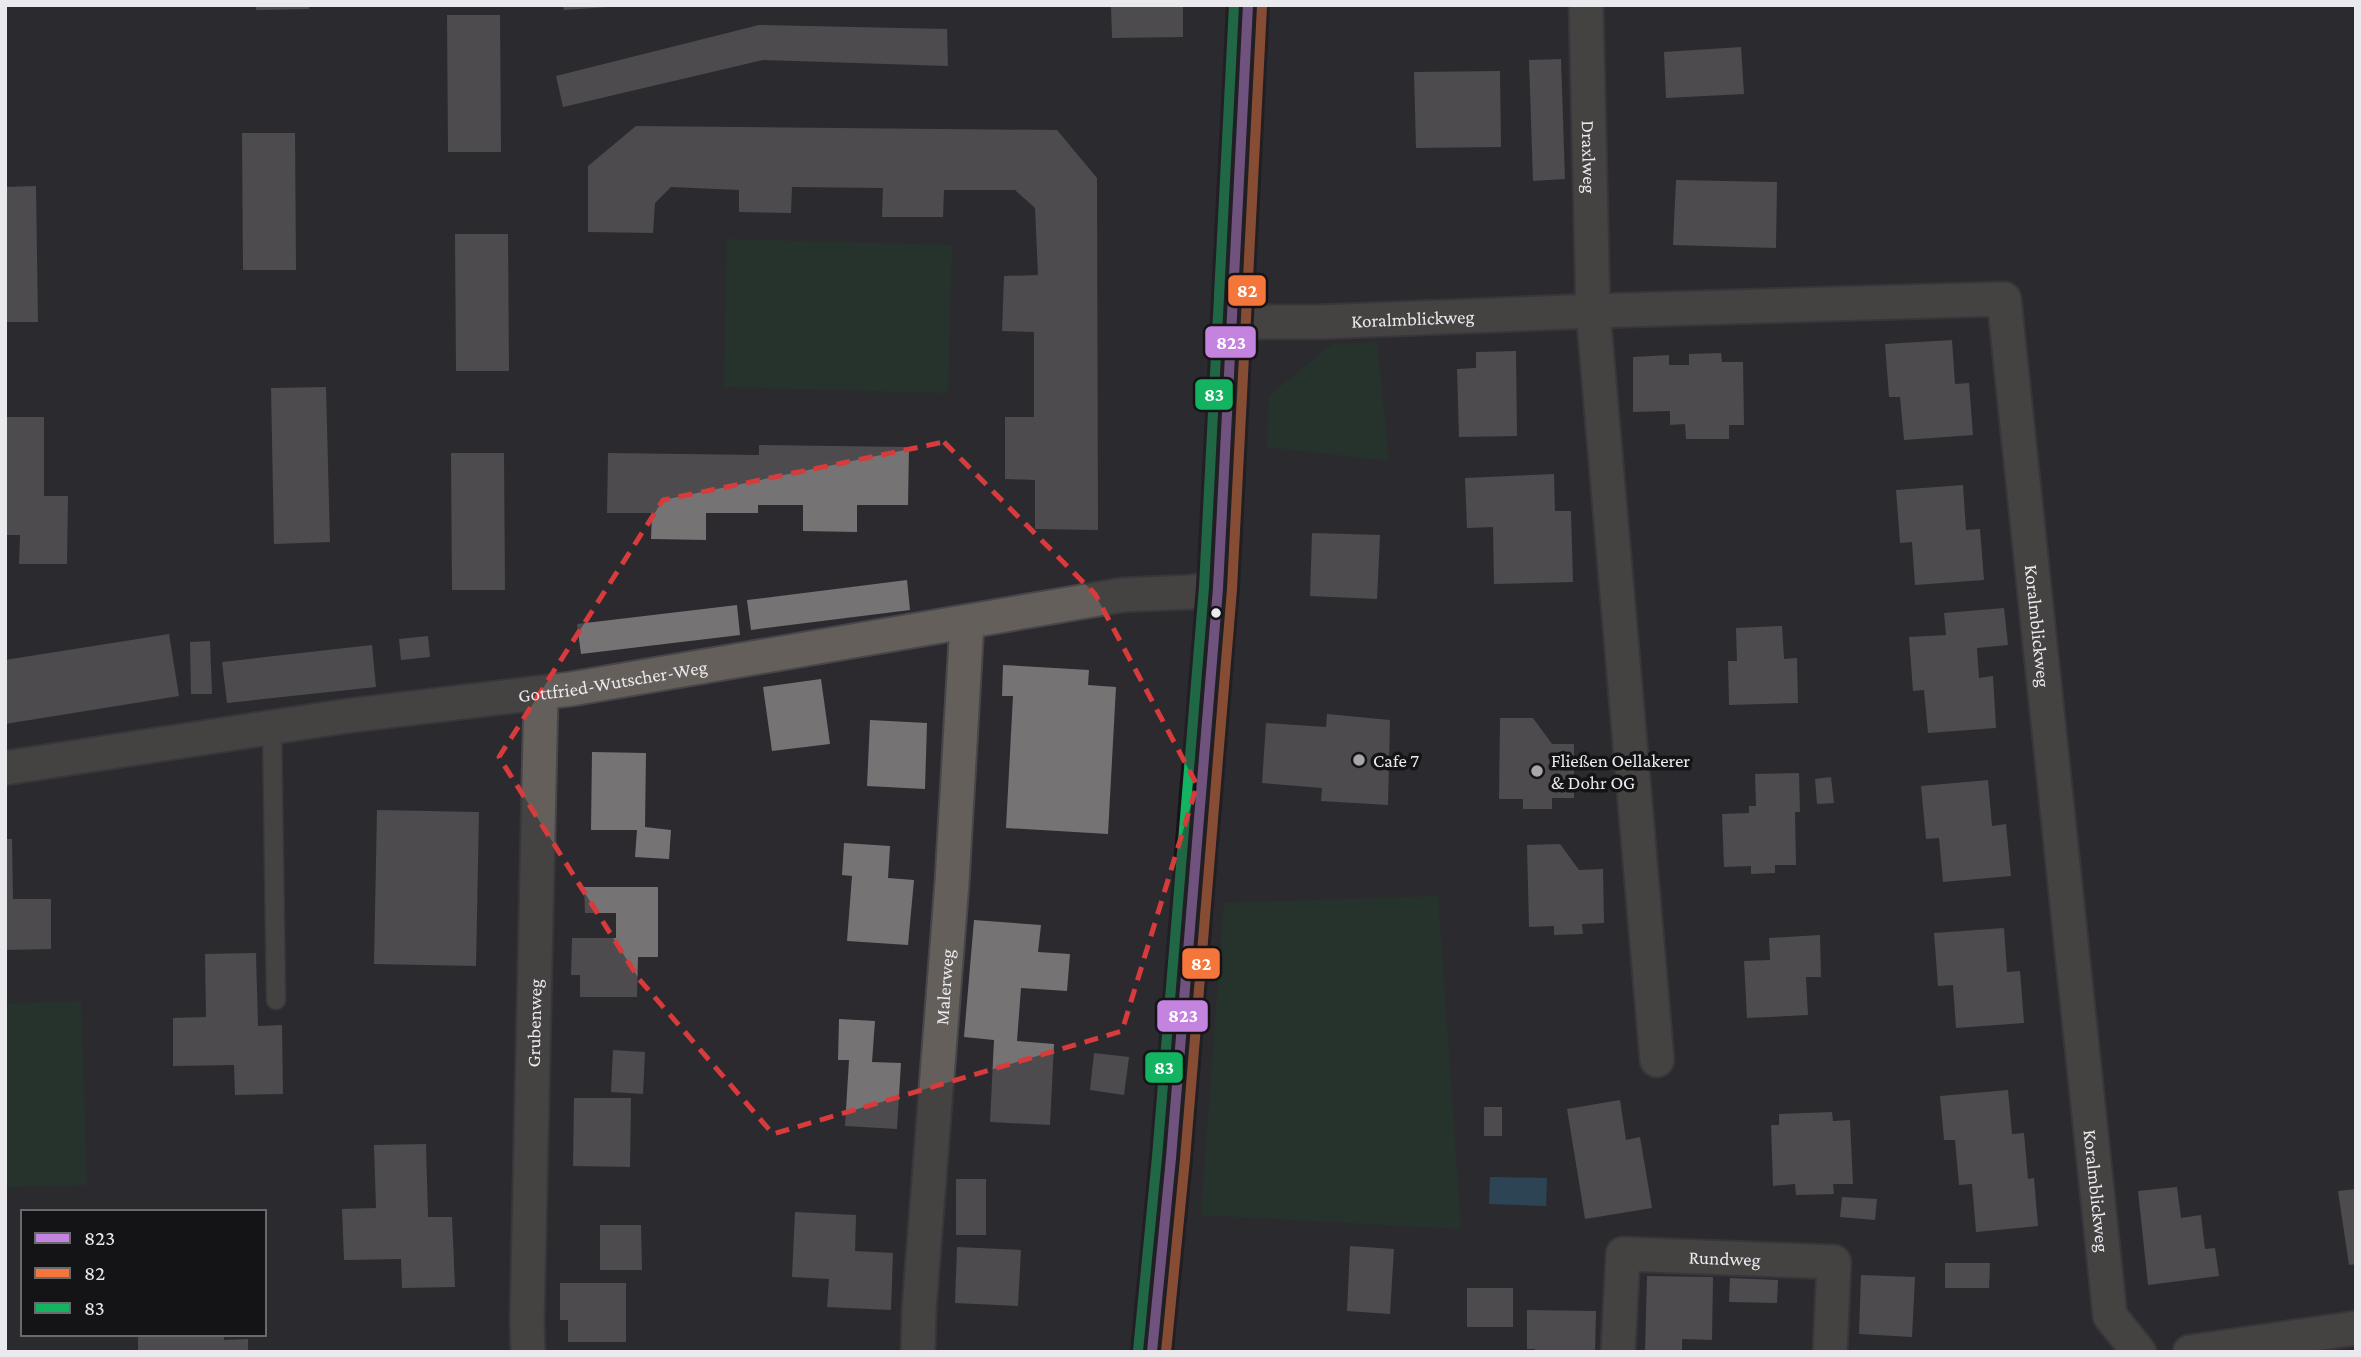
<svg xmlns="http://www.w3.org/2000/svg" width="2361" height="1357" viewBox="0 0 2361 1357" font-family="'Crimson Pro',serif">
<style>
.green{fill:#213f28}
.water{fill:#306583}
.building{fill:#757374}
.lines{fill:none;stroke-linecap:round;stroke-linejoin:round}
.lane-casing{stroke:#474649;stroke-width:21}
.street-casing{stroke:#474649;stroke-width:37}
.secondary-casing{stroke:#474649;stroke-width:42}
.lane{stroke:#645f5a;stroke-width:18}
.street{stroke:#645f5a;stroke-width:33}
.secondary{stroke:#67615c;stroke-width:38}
.bus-1-casing{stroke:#141316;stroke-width:16}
.bus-2-casing{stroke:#141316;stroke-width:16}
.bus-3-casing{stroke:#141316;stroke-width:16}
.bus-1{stroke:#c483df;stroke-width:10}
.bus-2{stroke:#f5763a;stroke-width:10}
.bus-3{stroke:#13b361;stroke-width:10}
.marked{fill:none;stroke:#d83b3c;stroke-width:5;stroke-dasharray:14 9;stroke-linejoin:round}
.bus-dot{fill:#eae9ed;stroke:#141316;stroke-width:2.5}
.poi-dot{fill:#a8a6aa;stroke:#141316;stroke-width:2.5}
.labels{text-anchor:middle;stroke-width:7;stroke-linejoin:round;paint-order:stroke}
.street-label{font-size:19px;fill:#eae9ed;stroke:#141316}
.poi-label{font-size:19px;fill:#eae9ed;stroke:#141316;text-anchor:start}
.line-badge{stroke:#141316;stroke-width:2.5}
.badge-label{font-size:19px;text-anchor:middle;font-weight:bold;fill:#fff}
</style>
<rect width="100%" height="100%" fill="#2c2a2f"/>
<g class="green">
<path d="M727,239L952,245L948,393L724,387Z"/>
<path d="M1377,342L1389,461L1267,447L1269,396L1332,344Z"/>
<path d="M1438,896L1461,1229L1201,1215L1224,903Z"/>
<path d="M81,1001L87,1185L5,1187V1004Z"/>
</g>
<path class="water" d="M1490,1177L1547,1178L1546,1206L1489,1204Z"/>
<g class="building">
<path d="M256,5H309V9L256,10Z"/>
<path d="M563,5H608V7L564,10Z"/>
<path d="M1111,5H1183V37L1112,38Z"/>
<path d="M447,15H500L501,152H448Z"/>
<path d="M759,25L947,29L948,66L763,60L563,107L556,76Z"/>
<path d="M1741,47L1744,94L1666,98L1664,52Z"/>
<path d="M1561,59L1565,179L1533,181L1529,60Z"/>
<path d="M1500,71L1501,147L1416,148L1414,72Z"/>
<path d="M636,126L1057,130L1097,178L1098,530L1035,529V480L1005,479V417H1034V332L1002,331L1004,276L1038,275L1035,208L1015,190H944L943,217H882L883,188L792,187L791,213L739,212V190L671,187L655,203L653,233L588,232V166Z"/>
<path d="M242,133H295L296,270H243Z"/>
<path d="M1676,180L1777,182L1776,248L1673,245Z"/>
<path d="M36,186L38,322H5V187Z"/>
<path d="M455,234H508L509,371H456Z"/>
<path d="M1952,340L1955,384L1969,383L1973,435L1904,440L1900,397H1889L1885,344Z"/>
<path d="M1516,351L1517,436L1459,437L1457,369L1476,368V352Z"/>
<path d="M1721,353L1722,362H1743L1744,425H1729V439H1686L1685,424L1670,425V411L1633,412V357L1669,355V365H1689V354Z"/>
<path d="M326,387L330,542L274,544L271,388Z"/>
<path d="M5,417H44V496H68L67,564H19L20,535H5Z"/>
<path d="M759,445L909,447L908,505H857V532L803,531V505H758V513H706V540L651,539L652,513H607L608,453L759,455Z"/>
<path d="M451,453H504L505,590H452Z"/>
<path d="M1554,474L1555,511H1571L1573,582L1494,584L1493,527L1467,528L1465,478Z"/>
<path d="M1963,485L1966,530L1980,529L1984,580L1915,585L1912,542L1900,543L1896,490Z"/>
<path d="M1312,533L1380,535L1377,599L1310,596Z"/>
<path d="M907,580L910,610L751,630L747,600Z"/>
<path d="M737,605L740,635L581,654L577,624Z"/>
<path d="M2004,608L2008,645L1977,648L1979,678L1993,676L1996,728L1928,733L1924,690L1913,691L1909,637L1946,635L1944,613Z"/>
<path d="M1782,626L1784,659L1797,658L1798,703L1729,705L1728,661H1737L1736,628Z"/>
<path d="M169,634L179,696L5,724V660Z"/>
<path d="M428,636L430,657L401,660L399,639Z"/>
<path d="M210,641L212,694H191L190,642Z"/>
<path d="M372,645L376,687L227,703L222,662Z"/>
<path d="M1003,665L1089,670L1088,685L1116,687L1108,834L1006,828L1013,696H1002Z"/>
<path d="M821,679L830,744L772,751L763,687Z"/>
<path d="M1327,714L1390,720L1388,805L1321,801L1322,788L1262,783L1266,723L1326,727Z"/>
<path d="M1500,718H1533L1552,744H1574V798H1552V809H1523V799H1499Z"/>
<path d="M870,720L927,723L925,789L867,786Z"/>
<path d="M592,752L646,753L645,827L671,830L669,859L635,857L637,830H591Z"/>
<path d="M1799,773L1800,812H1795L1796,865H1775V873L1751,874V866L1724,867L1722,814L1749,813V806H1756L1755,774Z"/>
<path d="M1831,777L1834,803L1817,804L1815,779Z"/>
<path d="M1988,780L1992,826L2006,824L2011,876L1943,882L1939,838L1926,839L1921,786Z"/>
<path d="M377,810L479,812L476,966L374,964Z"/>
<path d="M5,839H12L13,899H51V949L5,950Z"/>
<path d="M844,843L890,846L888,878L914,880L908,945L847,941L852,876L842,875Z"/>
<path d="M1560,844L1579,870L1603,869L1604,923L1582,924L1583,934L1554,935V926L1529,927L1527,845Z"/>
<path d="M584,887H658V957H638L637,997H580V975H571L572,938H616V913H585Z"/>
<path d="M974,920L1041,925L1038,952L1070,954L1067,991L1021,988L1017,1041L1054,1044L1050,1125L990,1122L994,1040L964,1037Z"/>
<path d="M2004,928L2007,972L2020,971L2024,1023L1956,1028L1953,985L1938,986L1934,933Z"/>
<path d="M1820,935L1821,977H1806L1808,1015L1747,1018L1744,961L1770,960L1769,938Z"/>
<path d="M256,953L258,1026L282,1025L283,1094L235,1095L234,1065L173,1066V1018L206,1017L205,954Z"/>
<path d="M839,1019L875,1021L872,1062L901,1063L897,1129L845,1126L849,1060H838Z"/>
<path d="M613,1050L645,1052L643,1094L611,1092Z"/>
<path d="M1094,1053L1129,1057L1124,1095L1090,1090Z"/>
<path d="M2008,1090L2012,1134L2024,1133L2028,1179L2034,1178L2038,1226L1976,1232L1972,1184L1959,1185L1955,1140H1944L1940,1096Z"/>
<path d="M574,1098H631L630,1167L573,1166Z"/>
<path d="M1620,1100L1626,1140L1640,1137L1652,1208L1585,1219L1567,1109Z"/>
<rect x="1484" y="1107" width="18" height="29"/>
<path d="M1832,1112L1833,1121L1850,1120L1853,1184H1833L1834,1194L1796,1195L1795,1184L1773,1186L1771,1125H1779V1114Z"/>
<path d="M426,1144L428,1217H452L455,1287L402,1288L401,1259L344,1260L342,1209L376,1208L374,1145Z"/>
<rect x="956" y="1179" width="30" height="56"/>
<path d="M2177,1187L2181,1218L2201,1215L2205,1249L2215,1248L2219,1276L2148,1285L2138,1191Z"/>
<path d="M2356,1189V1264L2349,1265L2338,1191Z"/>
<path d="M1842,1197L1877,1199L1875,1220L1840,1217Z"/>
<path d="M795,1212L856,1215L855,1251L893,1253L891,1310L827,1307L829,1279L792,1277Z"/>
<path d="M600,1225H641L642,1270H600Z"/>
<path d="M1350,1246L1394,1249L1390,1314L1347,1311Z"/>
<path d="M957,1247L1021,1250L1018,1306L955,1303Z"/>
<path d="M1945,1263H1990L1989,1288H1945Z"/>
<path d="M1861,1275L1915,1277L1912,1337L1859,1334Z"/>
<path d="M1647,1276L1713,1277L1712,1340L1682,1339V1352H1645Z"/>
<path d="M1730,1278L1778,1280L1777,1303L1729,1302Z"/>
<path d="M560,1283H626V1342H568V1320H560Z"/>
<rect x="1467" y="1288" width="46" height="39"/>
<path d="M1527,1310L1596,1311L1595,1352H1535V1349H1527Z"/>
<path d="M138,1334H224V1340L248,1339V1352H138Z"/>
</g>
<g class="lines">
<g class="lane-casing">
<path id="lane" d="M272,727L276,1000"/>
</g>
<g class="street-casing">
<g id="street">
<path id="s1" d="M1586,5L1593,311L1657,1060"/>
<path id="s2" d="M1231,322H1318L1593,311L2004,299L2110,1316L2139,1352"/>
<path id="s3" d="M5,768L346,716L571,689L1122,595L1190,592L1218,588"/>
<path id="s4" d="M528,1352L527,1321L541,694"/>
<path id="s5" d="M918,1352L919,1310L952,882L967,622"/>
<path id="s6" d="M1618,1352L1623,1254L1834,1262L1830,1352"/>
<path d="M2190,1352L2356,1328"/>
</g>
</g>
<g class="secondary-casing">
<path id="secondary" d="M1152,1352L1171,1158L1218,588L1248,5"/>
</g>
<use href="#lane" class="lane"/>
<use href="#street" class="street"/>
<use href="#secondary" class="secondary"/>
<g class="bus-1-casing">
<path id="bus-1" d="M1152,1352L1171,1158L1218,588L1248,5"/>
</g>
<g class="bus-2-casing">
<path id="bus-2" d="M1166,1352L1185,1159L1232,589L1262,6"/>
</g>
<g class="bus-3-casing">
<path id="bus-3" d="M1138,1351L1157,1157L1204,587L1234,5"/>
</g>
<use href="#bus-1" class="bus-1"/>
<use href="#bus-2" class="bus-2"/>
<use href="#bus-3" class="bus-3"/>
</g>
<path d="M0 0H2361V1357H0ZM944,442L1095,594L1197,785L1122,1031L773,1134L639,979L499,757L663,500Z" fill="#2c2a2f" fill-opacity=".55" fill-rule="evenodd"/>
<path class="marked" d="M944,442L1095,594L1197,785L1122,1031L773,1134L639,979L499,757L663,500Z"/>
<circle class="bus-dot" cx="1216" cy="613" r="6"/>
<g class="poi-dot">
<circle cx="1359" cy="760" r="7"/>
<circle cx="1537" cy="771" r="7"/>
</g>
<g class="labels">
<g class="street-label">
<text dy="7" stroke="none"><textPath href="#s1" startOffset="152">Draxlweg</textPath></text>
<text dy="7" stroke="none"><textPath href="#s2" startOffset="182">Koralmblickweg</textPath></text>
<text dy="7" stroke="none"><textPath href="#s2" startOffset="1102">Koralmblickweg</textPath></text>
<text dy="7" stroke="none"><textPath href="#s3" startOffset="614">Gottfried-Wutscher-Weg</textPath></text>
<text dy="7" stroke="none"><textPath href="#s5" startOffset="366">Malerweg</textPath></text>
<text dy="7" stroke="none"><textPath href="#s4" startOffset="329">Grubenweg</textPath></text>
<text dy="7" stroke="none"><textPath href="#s2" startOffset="1670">Koralmblickweg</textPath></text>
<text dy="7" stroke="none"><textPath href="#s6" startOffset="200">Rundweg</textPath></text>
</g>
<g class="poi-label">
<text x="1373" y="767">Cafe 7</text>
<text x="1551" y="767">Fließen Oellakerer<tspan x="1551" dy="22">&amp; Dohr OG</tspan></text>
</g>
</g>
<g class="line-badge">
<rect x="1227" y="274" width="40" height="33" rx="7" fill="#f5763a"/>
<rect x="1204" y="325" width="53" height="34" rx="7" fill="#c483df"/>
<rect x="1194" y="378" width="40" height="33" rx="7" fill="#13b361"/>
<rect x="1181" y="947" width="40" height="33" rx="7" fill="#f5763a"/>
<rect x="1156" y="999" width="53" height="34" rx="7" fill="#c483df"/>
<rect x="1144" y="1051" width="40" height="33" rx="7" fill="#13b361"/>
</g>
<g class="badge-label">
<text x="1247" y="297">82</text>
<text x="1231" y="349">823</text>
<text x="1214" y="401">83</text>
<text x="1201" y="970">82</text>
<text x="1183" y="1022">823</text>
<text x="1164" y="1074">83</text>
</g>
<rect width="2361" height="1357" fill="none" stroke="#eae9ed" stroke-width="14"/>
<rect x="21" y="1210" width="245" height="126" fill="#141316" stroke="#6a696c" stroke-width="2"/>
<rect x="35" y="1233" width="35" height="10" fill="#c483df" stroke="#6a696c" stroke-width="2"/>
<text x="84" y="1245" font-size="21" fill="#eae9ed">823</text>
<rect x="35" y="1268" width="35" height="10" fill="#f5763a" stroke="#6a696c" stroke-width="2"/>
<text x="84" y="1280" font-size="21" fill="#eae9ed">82</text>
<rect x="35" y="1303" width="35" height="10" fill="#13b361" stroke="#6a696c" stroke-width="2"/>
<text x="84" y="1315" font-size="21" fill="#eae9ed">83</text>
</svg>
